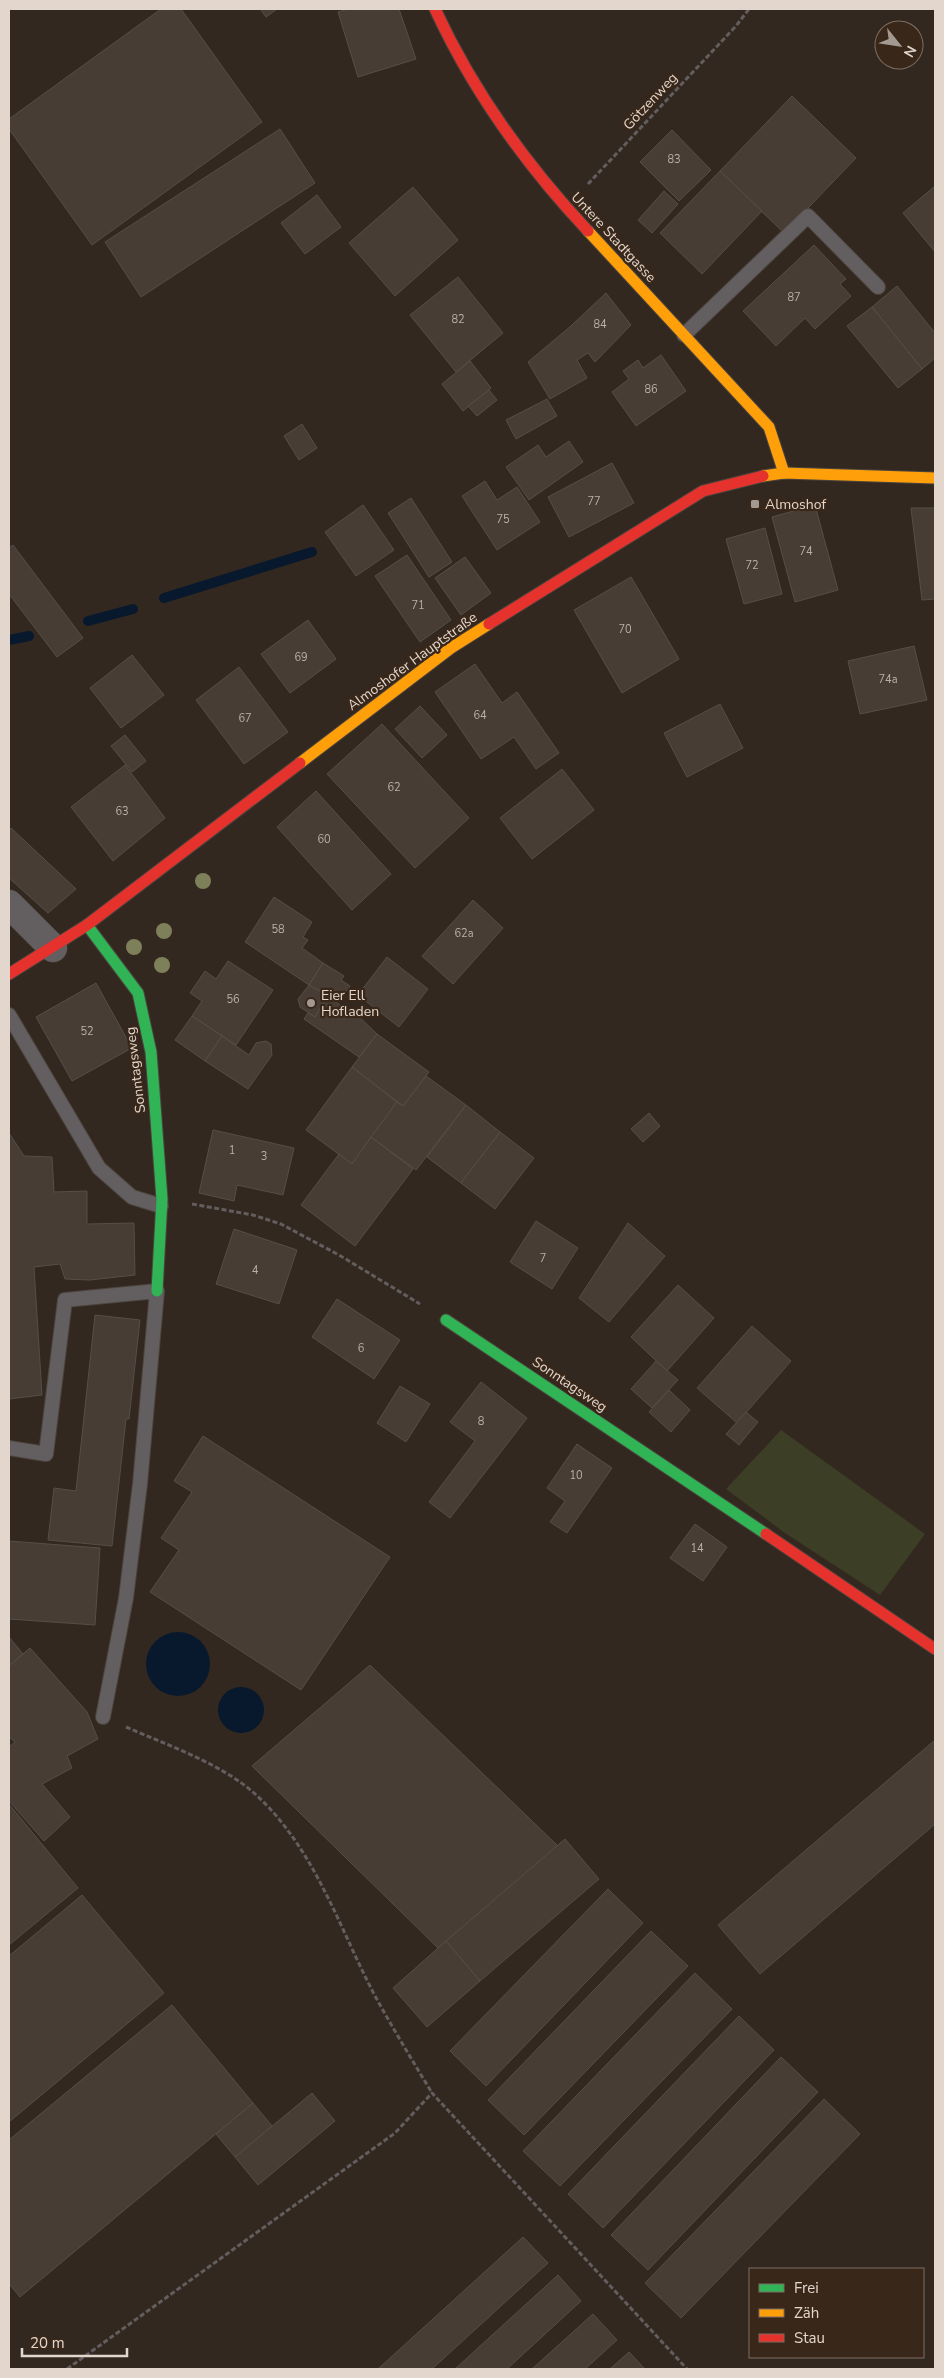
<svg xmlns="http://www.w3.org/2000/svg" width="944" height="2378" viewBox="0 0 944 2378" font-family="'Nunito Sans',sans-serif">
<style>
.green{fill:#3c3f26}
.water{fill:#08192e}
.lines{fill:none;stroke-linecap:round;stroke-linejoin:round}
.stream{stroke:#08192e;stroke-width:10}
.building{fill:#473d35;stroke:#564e47}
.lane-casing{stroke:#4c443d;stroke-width:16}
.street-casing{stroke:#4c443d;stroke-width:29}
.fast-casing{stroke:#4c443d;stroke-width:13}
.slow-casing{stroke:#4c443d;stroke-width:13}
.jam-casing{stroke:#4c443d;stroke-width:13}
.path{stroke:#635e5d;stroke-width:3;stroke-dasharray:5 2.5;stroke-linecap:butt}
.lane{stroke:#635e60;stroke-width:14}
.street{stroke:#635e60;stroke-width:28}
.fast{stroke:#30b455;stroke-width:11}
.slow{stroke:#ff9f0a;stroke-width:11}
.jam{stroke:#e5322d;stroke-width:11}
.tree{fill:#7e805a}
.poi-dot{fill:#a49990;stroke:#392719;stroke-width:2}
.labels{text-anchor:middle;stroke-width:4.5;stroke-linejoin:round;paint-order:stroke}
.number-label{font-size:11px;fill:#bbb0a7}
.street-label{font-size:14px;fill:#e2d6cd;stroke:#392719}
.poi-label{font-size:14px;fill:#e2d6cd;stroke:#392719;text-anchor:start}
</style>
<rect width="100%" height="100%" fill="#322820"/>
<path class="green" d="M781,1430L925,1534L880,1595L785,1533L726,1489Z"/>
<g class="water">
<circle cx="178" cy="1664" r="32"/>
<circle cx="241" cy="1710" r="23"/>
</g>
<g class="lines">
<g class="stream">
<path d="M164,598L312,552"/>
<path d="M88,621L133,609"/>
<path d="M9,640L29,636"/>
</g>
</g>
<g class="building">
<path d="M161,9H181L262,122L92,245L9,129V119Z"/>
<path d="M260,9H277L266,17Z"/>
<path d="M349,9H399L416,59L358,77L338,12Z"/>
<path d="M792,96L856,158L784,233L720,171Z"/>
<path d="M280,129L315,183L141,297L105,242Z"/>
<path d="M672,130L711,170L679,201L640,162Z"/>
<path d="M720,171L762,211L702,274L660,233Z"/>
<path d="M935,186V252L903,213Z"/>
<path d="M413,187L458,240L395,296L349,243Z"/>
<path d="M664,191L678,204L652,233L638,220Z"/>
<path d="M317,195L341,227L305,254L281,223Z"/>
<path d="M814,245L846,279L840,284L851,296L815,329L805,318L776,346L743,311Z"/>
<path d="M458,277L503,333L456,372L410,315Z"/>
<path d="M897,286L935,333V358L922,369L872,307Z"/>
<path d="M606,293L631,325L595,362L588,353L577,360L587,378L550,399L528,362L571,326Z"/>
<path d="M872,307L922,369L898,388L847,326Z"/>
<path d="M661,355L686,391L636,426L612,392L629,379L623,371L638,360L643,368Z"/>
<path d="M470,361L491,388L463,411L442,384Z"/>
<path d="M489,390L497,400L477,416L468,406Z"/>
<path d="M547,399L557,416L516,439L506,420Z"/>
<path d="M302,424L317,448L299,460L284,436Z"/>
<path d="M569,441L583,462L529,500L506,467L538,445L546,457Z"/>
<path d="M612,463L634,503L569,537L548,497Z"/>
<path d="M485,481L497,500L517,487L540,522L497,550L462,496Z"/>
<path d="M411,498L452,562L429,577L388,513Z"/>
<path d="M363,505L394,550L356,576L325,532Z"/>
<path d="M815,505L838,590L795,602L772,517Z"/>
<path d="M911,508H935V599L922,600Z"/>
<path d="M765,528L782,594L744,604L726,539Z"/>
<path d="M13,545L83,638L57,657L9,594V548Z"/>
<path d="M407,555L451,620L420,642L375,576Z"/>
<path d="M465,557L491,593L461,615L435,578Z"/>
<path d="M631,577L679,659L622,693L574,610Z"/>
<path d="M308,620L336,659L290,693L261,654Z"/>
<path d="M914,646L927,700L860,714L848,661Z"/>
<path d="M132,655L164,695L121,728L90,688Z"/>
<path d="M475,664L502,703L517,692L559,753L536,769L514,737L481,759L435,692Z"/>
<path d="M239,667L288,732L244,764L196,700Z"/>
<path d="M720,704L743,748L687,777L664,733Z"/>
<path d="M420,706L447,735L422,758L395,729Z"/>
<path d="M382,724L469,818L415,868L327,774Z"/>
<path d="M125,735L146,761L132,772L111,746Z"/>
<path d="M125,765L165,818L113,861L71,807Z"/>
<path d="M562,769L594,810L532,859L500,818Z"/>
<path d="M316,791L391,874L352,910L277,827Z"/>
<path d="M11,828L76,889L48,913L9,878V831Z"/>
<path d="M274,897L312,922L303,937L308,940L302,948L323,963L309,985L245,942Z"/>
<path d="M473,900L503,928L453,984L422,956Z"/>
<path d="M387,957L428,989L399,1027L358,995Z"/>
<path d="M228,961L273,990L236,1045L192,1016L202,1001L190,993L205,971L216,979Z"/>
<path d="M323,963L344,976L341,980L350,986L338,1002L309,985Z"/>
<path d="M96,983L132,1048L72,1081L36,1017Z"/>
<path d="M309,985L328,996L315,1017L300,1007L298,999Z"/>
<path d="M328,996L348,1011L350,1008L377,1034L359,1057L304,1019L308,1013L315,1017Z"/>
<path d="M192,1016L222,1036L205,1061L175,1040Z"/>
<path d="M377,1034L429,1072L403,1106L352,1067Z"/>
<path d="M222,1036L249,1055L256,1043L266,1041L271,1044L272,1055L248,1089L205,1061Z"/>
<path d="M352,1067L397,1102L352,1164L306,1130Z"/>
<path d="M426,1076L466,1105L416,1170L371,1137L397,1102L403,1106Z"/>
<path d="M466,1105L500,1132L461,1183L427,1157Z"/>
<path d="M649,1113L660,1126L643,1142L631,1129Z"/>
<path d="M213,1130L294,1148L283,1195L237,1185L234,1201L199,1193Z"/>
<path d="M500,1132L534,1158L495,1209L461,1183Z"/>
<path d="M9,1133L24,1156L52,1157L54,1192L87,1191V1224L134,1223L135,1275L90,1280L65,1279L60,1264L34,1267L42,1395L9,1399Z"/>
<path d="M371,1137L413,1169L355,1246L301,1205L339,1154L352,1164Z"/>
<path d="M536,1221L578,1248L552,1289L510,1262Z"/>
<path d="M628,1223L665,1256L609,1322L579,1298Z"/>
<path d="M234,1229L297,1250L279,1304L216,1284Z"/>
<path d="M678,1285L714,1318L667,1371L631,1337Z"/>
<path d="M337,1299L400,1340L374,1379L312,1337Z"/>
<path d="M95,1315L140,1320L129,1419H126L112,1546L48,1540L54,1488L76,1491Z"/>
<path d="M752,1326L791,1361L737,1423L697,1388Z"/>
<path d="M656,1361L678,1380L652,1408L631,1389Z"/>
<path d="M481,1382L527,1418L450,1518L429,1502L475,1441L450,1422Z"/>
<path d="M400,1386L430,1404L406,1442L377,1423Z"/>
<path d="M669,1390L690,1410L671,1432L649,1412Z"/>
<path d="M746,1412L758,1422L739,1445L726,1434Z"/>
<path d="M203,1436L390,1557L301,1690L150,1592L179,1550L161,1538L192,1492L174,1481Z"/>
<path d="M577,1444L612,1468L567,1533L550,1522L565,1501L547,1488Z"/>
<path d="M695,1524L727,1547L703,1581L670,1558Z"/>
<path d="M9,1541L100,1548L95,1625L9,1619Z"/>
<path d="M9,1637L23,1654L9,1666Z"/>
<path d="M30,1648L87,1712L98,1739L67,1756L72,1768L42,1784L70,1817L44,1841L9,1801V1747L15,1742L9,1737V1666Z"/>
<path d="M370,1665L558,1846L438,1948L252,1766Z"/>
<path d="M935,1740V1824L760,1974L718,1925Z"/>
<path d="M9,1804L78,1888L9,1945Z"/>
<path d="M565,1839L599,1879L480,1981L446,1941Z"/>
<path d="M608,1889L643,1923L486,2086L450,2051Z"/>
<path d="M82,1895L164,1993L9,2122V1956Z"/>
<path d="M651,1931L688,1966L524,2135L488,2100Z"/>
<path d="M446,1941L480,1981L427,2027L393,1988Z"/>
<path d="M695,1973L732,2009L560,2186L523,2151Z"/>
<path d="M172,2005L253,2103L20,2297L9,2284V2140Z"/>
<path d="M739,2016L774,2050L603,2228L568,2194Z"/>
<path d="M781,2057L818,2092L648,2270L611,2235Z"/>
<path d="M312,2093L335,2121L258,2185L235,2157Z"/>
<path d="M824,2099L860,2134L681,2318L645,2283Z"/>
<path d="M253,2103L272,2126L235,2157L216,2134Z"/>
<path d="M523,2237L548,2263L432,2369H378Z"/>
<path d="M558,2275L581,2301L507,2369H455Z"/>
<path d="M593,2314L617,2340L585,2369H532Z"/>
<path d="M629,2352L645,2369H610Z"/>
</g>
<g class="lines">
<g class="lane-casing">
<g id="lane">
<path d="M684,335L808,216L878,287"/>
<path d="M9,1015L99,1168L132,1197L161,1206"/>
<path d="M9,1448L46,1454L65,1300L157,1291L140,1484L126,1598L103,1717"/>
</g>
</g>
<g class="street-casing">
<path id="street" d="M9,904L53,948"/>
</g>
<g class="fast-casing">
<g id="fast">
<path d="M87,925L138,993L151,1052L162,1199L157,1291"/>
<path d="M446,1320L766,1534"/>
</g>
</g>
<g class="slow-casing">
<g id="slow">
<path d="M588,231L769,427L784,473"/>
<path d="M763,476L784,473L935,478"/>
<path d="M300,763L451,648L489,624"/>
</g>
</g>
<g class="jam-casing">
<g id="jam">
<path d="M435,9C473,91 526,165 588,231"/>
<path d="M489,624L703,491L763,476"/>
<path d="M9,974L87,925L300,763"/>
<path d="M766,1534L935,1649"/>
</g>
</g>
<g class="path">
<path d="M588,184L736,26L749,9"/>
<path d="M192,1204L253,1215L281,1224L339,1255L420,1304"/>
<path d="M126,1727C167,1745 220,1763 254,1793C314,1847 338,1925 374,1994C392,2027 412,2060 432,2093"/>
<path d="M67,2369L395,2133L432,2093L687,2369"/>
</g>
<use href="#lane" class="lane"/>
<use href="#street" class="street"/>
<use href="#fast" class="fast"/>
<use href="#slow" class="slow"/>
<use href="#jam" class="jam"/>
</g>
<g class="tree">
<circle cx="203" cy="881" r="8"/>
<circle cx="164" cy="931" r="8"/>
<circle cx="134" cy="947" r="8"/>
<circle cx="162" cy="965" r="8"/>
</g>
<g class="poi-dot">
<rect x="750" y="499" width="10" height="10" rx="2.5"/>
<circle cx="311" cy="1003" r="5"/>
</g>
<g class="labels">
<g class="number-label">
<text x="674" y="163">83</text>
<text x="794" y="301">87</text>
<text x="458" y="323">82</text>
<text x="600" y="328">84</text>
<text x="651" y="393">86</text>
<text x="594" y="505">77</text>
<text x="503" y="523">75</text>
<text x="806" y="555">74</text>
<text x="752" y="569">72</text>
<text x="418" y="609">71</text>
<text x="625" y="633">70</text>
<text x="301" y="661">69</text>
<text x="888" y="683">74a</text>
<text x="480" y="719">64</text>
<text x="245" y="722">67</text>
<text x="394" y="791">62</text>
<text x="122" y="815">63</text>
<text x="324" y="843">60</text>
<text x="278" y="933">58</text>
<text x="464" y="937">62a</text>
<text x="233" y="1003">56</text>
<text x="87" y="1035">52</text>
<text x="232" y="1154">1</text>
<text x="264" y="1160">3</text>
<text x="543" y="1262">7</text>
<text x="255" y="1274">4</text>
<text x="361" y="1352">6</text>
<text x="481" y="1425">8</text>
<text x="576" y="1479">10</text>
<text x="697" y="1552">14</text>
</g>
<g class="street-label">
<text transform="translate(650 101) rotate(-47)" y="5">Götzenweg</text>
<text transform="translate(614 237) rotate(47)" y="5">Untere Stadtgasse</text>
<text transform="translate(412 661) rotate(-36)" y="5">Almoshofer Hauptstraße</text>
<text transform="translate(135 1070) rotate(-97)" y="5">Sonntagsweg</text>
<text transform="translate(570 1384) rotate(34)" y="5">Sonntagsweg</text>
</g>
<g class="poi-label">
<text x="765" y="509">Almoshof</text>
<text x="321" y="1000">Eier Ell<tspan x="321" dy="16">Hofladen</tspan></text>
</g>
</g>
<rect width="944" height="2378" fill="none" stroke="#e2d6cd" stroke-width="20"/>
<rect x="749" y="2268" width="175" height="90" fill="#392719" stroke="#7d6d61"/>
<rect x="759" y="2284" width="25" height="8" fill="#30b455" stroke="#7d6d61"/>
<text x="794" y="2293" font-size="15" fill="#e2d6cd">Frei</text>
<rect x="759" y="2309" width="25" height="8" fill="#ff9f0a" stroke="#7d6d61"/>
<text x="794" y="2318" font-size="15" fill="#e2d6cd">Zäh</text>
<rect x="759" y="2334" width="25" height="8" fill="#e5322d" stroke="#7d6d61"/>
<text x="794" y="2343" font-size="15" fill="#e2d6cd">Stau</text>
<g transform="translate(899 45) rotate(120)"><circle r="24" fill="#392719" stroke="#7d6d61"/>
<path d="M0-4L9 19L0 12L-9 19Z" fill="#a49990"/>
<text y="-8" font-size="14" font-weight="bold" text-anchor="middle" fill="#e2d6cd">N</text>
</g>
<path d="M22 2348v8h105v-8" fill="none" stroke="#e2d6cd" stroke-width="2.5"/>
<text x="30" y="2348" font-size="15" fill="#e2d6cd" stroke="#392719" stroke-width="4" paint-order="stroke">20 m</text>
</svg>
